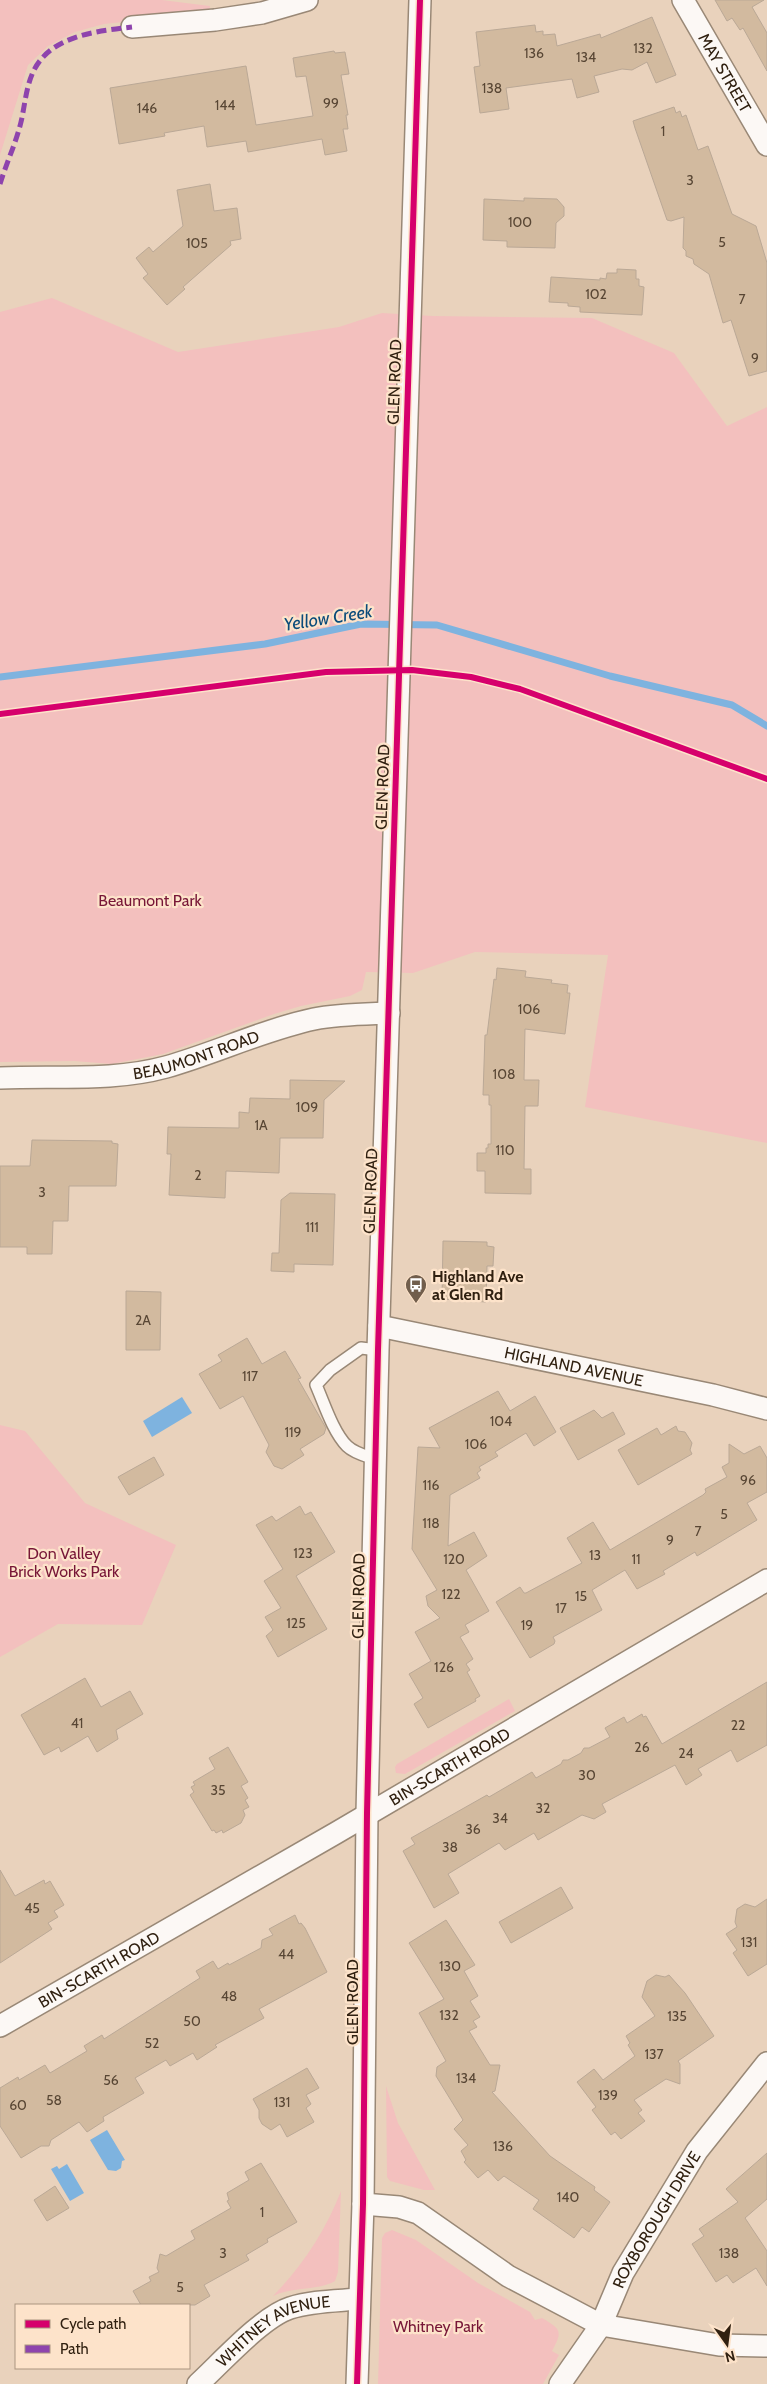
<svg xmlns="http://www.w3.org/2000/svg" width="767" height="2384" viewBox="0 0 767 2384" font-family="Cabin,sans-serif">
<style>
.green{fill:#f3c0be}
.water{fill:#7eb3df}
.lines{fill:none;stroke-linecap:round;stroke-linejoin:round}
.stream{stroke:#7eb3df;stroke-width:7}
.building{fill:#d2ba9f;stroke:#baa896}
.lane-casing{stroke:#998876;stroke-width:14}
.street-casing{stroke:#998876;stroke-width:24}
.lane{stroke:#fcf8f5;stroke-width:11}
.street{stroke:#fcf8f5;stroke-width:21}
.quiet{stroke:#8e44ad;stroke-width:5;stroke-dasharray:10 5;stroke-linecap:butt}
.cycleway-casing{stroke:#fde3ca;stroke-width:9}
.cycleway{stroke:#d6006c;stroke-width:6}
.labels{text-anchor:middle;stroke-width:4.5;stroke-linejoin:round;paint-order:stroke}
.number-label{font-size:14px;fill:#584634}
.street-label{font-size:16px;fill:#302010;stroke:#fde3ca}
.park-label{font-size:16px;fill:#771637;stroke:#fde3ca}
.poi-label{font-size:16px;font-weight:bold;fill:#302010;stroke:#fde3ca;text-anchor:start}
.water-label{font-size:18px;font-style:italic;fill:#0a4b7a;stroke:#fde3ca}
</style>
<rect width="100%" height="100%" fill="#e9d2bc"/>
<g class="green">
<path d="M0,0H162L210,6L209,13L104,24L75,32L48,46L28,65L0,155Z"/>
<path d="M52,298L178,352L339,327L382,313L433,316L592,318L674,353L727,426L767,407V1143L585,1107L608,955L475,952L413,973L366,972L362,990L350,996L301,1006L274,1014L163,1054L112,1064L74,1061L0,1062V312Z"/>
<path d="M0,1425L25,1431L85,1503L176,1545L142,1625L58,1624L0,1657Z"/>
<path d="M509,1699L515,1711L405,1774L396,1773L395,1767L397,1764Z"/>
<path d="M386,2086L398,2123L435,2190H424L390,2181L387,2177Z"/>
<path d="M341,2191L338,2272L335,2281C318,2291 294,2286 273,2296C303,2265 325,2232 341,2191Z"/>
<path d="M392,2230L416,2240L478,2283L530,2312L535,2320L542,2318C561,2329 563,2331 552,2351L559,2355L543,2384H378L382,2238L385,2233Z"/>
</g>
<g class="water">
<path d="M182,1397L192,1413L152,1437L143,1421Z"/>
<path d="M107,2130L125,2160L122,2161L121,2168L116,2171L108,2170L90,2140Z"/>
<path d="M67,2164L84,2193L70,2201L51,2169L57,2166L59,2169Z"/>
</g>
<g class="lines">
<path class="stream" d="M0,677L265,644L361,624L437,625L610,676L732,705L767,726"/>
</g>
<g class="building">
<path d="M715,0H764L752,7L767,33V71L743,28L740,30L732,18L727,21Z"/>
<path d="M652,17L676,75L656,83L647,62L632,70L622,69L594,76L599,92L577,98L572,79L506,88L509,109L480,113L474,67L480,66L476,32L535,25L536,32L543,31V35L555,34L557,46L600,34L601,38Z"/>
<path d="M334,51L335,53L345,52L349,74L341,75L348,115H346L348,129H343L347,151L325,155L322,139L248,152L246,141L207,147L204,126L164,133L165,136L119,144L110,88L246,66L256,125L313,116L306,76L296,77L293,58Z"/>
<path d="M674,107L676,113L680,111L682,117L686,115L698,150L708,146L732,214L756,226L767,263V371L749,376L731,320L723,323L709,274L694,264L693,259L686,256V251L683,248L684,217L671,221L667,220L635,128L633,121Z"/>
<path d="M210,184L214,211L237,208L241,239L230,241L231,245L183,287L185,289L167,305L143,278L148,274L136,258L149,247L153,252L183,226L177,190Z"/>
<path d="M524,198L557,199L564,207V216L556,223L555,248L507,247V241L483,240L484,199L524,201Z"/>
<path d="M617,269L636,270V279H639V286L644,287L642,315L580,312V307L568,306V303L549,302L551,277L600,280V278L606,279L607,273H617Z"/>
<path d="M497,968L526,971L525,977L552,980L551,983L568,985L567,993H570L565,1034L525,1029L524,1080H539L538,1106H525L524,1169H531V1194L485,1193V1171H477V1153H486V1148H488V1144H491V1105H489V1095H483L485,1035H487L494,979L496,980Z"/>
<path d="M290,1080L345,1081L324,1100L323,1138H280L279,1173L226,1171L225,1198L169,1195L171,1154H167L168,1127L239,1128V1112L249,1113L250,1098L290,1099Z"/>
<path d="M32,1140L112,1141V1143L118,1144L116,1186H69L68,1221H53L52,1254H27V1247H0V1166H30Z"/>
<path d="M290,1193L335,1194L333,1265L294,1264V1272L271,1271L272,1253H279L281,1200Z"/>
<path d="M443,1241L487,1242V1246L494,1247L493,1266H487L486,1302L442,1299Z"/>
<path d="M126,1291L161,1292L160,1350H126Z"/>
<path d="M247,1338L262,1364L285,1351L301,1378L298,1379L326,1428L324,1434L300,1449L304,1455L282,1469L274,1466L266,1452L269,1445L243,1396L220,1409L199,1374L222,1361L218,1355Z"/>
<path d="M498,1391L510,1411L535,1396L556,1432L534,1446L526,1433L495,1452L498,1456L479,1467L481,1470L477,1473L480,1478L450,1495L448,1546L474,1532L487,1556L466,1570L489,1611L465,1625L469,1632L460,1637L473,1659L466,1664L470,1670L467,1672L480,1696L475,1699L476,1701L428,1728L414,1704L423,1698L409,1674L431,1661L415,1632L440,1618L428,1606L426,1596L437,1590L412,1549L418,1447L440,1448L429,1428Z"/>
<path d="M594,1410L602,1418L613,1412L625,1434L578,1460L560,1428Z"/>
<path d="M676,1426L678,1431L685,1432L692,1443L690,1450L692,1454L638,1485L618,1450L657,1428L661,1435Z"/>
<path d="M729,1444L744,1454L760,1446L767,1458V1492L747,1503L757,1520L697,1556L695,1552L663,1571L665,1574L637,1589L625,1570L592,1590L602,1610L553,1637L555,1641L554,1644L530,1658L496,1602L520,1587L524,1593H526L582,1563L567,1538L593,1522L610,1550L703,1495L706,1492L705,1489L727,1477L722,1467L729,1463Z"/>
<path d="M154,1457L164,1475L129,1495L118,1477Z"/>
<path d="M300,1506L305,1515L311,1512L335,1552L296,1576L327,1629L278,1657L266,1636L273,1630L265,1617L281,1608L264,1581L283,1569L256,1525L272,1516L276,1521Z"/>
<path d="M85,1678L101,1707L130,1691L143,1714L116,1730L118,1739L97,1752L88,1736L61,1752L59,1747L44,1755L21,1715Z"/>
<path d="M767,1682V1745L737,1762L731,1750L698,1769L702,1775L686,1785L675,1765L602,1804L606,1812L594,1819L582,1815L538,1840L534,1833L505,1850L499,1843L448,1874L459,1893L434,1908L403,1851L415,1844L411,1838L487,1795L489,1797L532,1772L536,1778L561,1764L563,1760H568L581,1753L584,1748H589L610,1737L605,1728L624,1717L627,1723L642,1714L643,1717L646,1716L662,1744Z"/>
<path d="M228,1747L248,1782L241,1786L248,1798L245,1800L249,1807L243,1810L245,1815L241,1823L223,1833L222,1830L216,1833L214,1830L212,1831L190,1795L194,1792L191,1787L195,1785L193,1782L215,1769L209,1758Z"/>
<path d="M0,1870L15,1896L44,1880L45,1884L50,1881L64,1905L54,1911L58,1917L48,1923L52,1929L0,1963Z"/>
<path d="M561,1887L573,1908L511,1943L499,1922Z"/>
<path d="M767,1899V1964L748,1976L733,1953L737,1950L726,1934L737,1927L735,1922L737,1909L745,1904L755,1907Z"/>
<path d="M295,1915L299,1924L301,1923L305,1928L327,1972L259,2009L264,2018L215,2045L217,2047L197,2060L193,2053L170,2066L166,2060L135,2078L144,2093L103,2117L104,2121L87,2132L79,2122L51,2140L49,2146H41L21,2158L0,2126V2088L18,2077L19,2080L45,2065L50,2073L87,2051L84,2046L102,2035L104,2039L200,1978L196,1971L213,1961L218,1969L228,1963L229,1965L261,1948L262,1940L273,1935L269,1929Z"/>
<path d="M446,1920L475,1965L464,1971L478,1996L470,2001L480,2017L473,2021L477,2027L469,2031L490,2065H500L495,2091L492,2092L550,2156L595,2187L594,2190L610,2202L589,2232L582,2227L574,2238L533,2209L539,2200L504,2176L498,2181L488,2170L478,2178L464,2162L466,2160L461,2151L468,2145L454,2129L463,2120L436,2076L437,2067L446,2061L419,2013L444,1999L409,1943Z"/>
<path d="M656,1975L665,1977L669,1975L685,1993L714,2036L678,2061L680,2064V2084L666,2079L634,2100L642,2110L638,2113L645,2121L621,2139L615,2132L611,2135L592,2110L596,2107L577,2082L594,2069L603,2080L635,2056L628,2045L630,2043L626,2036L655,2016L642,1997L647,1981Z"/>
<path d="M307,2068L319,2088L306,2095L311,2104L306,2108L314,2122L287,2137L280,2124L271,2130L262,2124L259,2118V2110L253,2099Z"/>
<path d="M767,2153V2199L745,2218L767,2251V2286L756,2268L733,2283L727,2275L716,2282L692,2244L704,2236L699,2229L738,2202L726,2189Z"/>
<path d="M261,2163L297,2222L267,2239L268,2242L246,2255L249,2260L204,2285L210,2296L195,2305H141L133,2291L151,2281L149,2277L159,2272L157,2268L160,2254L166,2256L195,2239L191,2231L231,2208L227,2201L229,2200L227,2193L249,2180L245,2172Z"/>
<path d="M55,2186L69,2208L47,2221L34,2200Z"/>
</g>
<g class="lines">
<g class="lane-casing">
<path id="lane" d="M375,1459C366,1456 354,1453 347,1446C333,1432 324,1403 316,1385L330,1370L361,1348L378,1350"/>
</g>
<g class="street-casing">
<g id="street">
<path id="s1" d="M683,0L767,145"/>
<path d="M132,27L215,20L262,13L307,0"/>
<path id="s2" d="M0,1078C56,1075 111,1082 166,1067C216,1053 263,1030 314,1019C338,1014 364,1014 389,1013"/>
<path id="s3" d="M379,1326L713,1395L767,1409"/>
<path id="s4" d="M0,2026L336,1833L767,1580"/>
<path d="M363,2204L399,2207L418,2213L508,2276L601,2325L719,2345L767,2346"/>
<path id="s5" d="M198,2384C221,2363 262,2317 290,2308C311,2301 336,2301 359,2299"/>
<path d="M357,2384L363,2204L367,1813L378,1350L420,0"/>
<path id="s6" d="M560,2384L601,2325L623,2273L697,2151L767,2063"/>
</g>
</g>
<use href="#lane" class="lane"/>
<use href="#street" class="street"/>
<path class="quiet" d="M0,184C6,164 16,143 21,122C25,105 26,86 34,70C52,35 98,31 132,27"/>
<g class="cycleway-casing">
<g id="cycleway">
<path d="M0,714L326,672L412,670L471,677L520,689L767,779"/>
<path d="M357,2384L363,2204L367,1813L378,1350L420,0"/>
</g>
</g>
<use href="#cycleway" class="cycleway"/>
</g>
<defs>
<g id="bus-pin" transform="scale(1.125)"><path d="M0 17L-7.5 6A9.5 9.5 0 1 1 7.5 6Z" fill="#715e4c" stroke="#fde3ca"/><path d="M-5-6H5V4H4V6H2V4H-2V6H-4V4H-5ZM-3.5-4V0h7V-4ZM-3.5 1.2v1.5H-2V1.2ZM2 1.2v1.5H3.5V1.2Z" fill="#fff"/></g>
</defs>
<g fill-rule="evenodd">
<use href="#bus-pin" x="416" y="1285"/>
</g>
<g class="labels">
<g class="number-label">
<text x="643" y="53">132</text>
<text x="534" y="58">136</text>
<text x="586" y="62">134</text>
<text x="492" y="93">138</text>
<text x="331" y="108">99</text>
<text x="225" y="110">144</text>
<text x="147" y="113">146</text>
<text x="663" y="136">1</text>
<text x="690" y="185">3</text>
<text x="520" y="227">100</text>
<text x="722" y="247">5</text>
<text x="197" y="248">105</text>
<text x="596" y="299">102</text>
<text x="742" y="304">7</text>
<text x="755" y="363">9</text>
<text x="529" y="1014">106</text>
<text x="504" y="1079">108</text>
<text x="307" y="1112">109</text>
<text x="261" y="1130">1A</text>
<text x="505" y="1155">110</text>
<text x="198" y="1180">2</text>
<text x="42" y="1197">3</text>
<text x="312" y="1232">111</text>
<text x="143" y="1325">2A</text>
<text x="250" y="1381">117</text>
<text x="501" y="1426">104</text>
<text x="293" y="1437">119</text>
<text x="476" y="1449">106</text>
<text x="748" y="1485">96</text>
<text x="431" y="1490">116</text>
<text x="724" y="1519">5</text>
<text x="431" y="1528">118</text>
<text x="698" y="1536">7</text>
<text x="670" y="1545">9</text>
<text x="303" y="1558">123</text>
<text x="595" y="1560">13</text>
<text x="454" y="1564">120</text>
<text x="636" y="1564">11</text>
<text x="451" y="1599">122</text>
<text x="581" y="1601">15</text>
<text x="561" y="1613">17</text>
<text x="296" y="1628">125</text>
<text x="527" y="1630">19</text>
<text x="444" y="1672">126</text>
<text x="77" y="1728">41</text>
<text x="738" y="1730">22</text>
<text x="642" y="1752">26</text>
<text x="686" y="1758">24</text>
<text x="587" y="1780">30</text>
<text x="218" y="1795">35</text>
<text x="543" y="1813">32</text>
<text x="500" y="1823">34</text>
<text x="473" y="1834">36</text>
<text x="450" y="1852">38</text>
<text x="32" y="1913">45</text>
<text x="749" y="1947">131</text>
<text x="286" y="1959">44</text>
<text x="450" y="1971">130</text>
<text x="229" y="2001">48</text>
<text x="449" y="2020">132</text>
<text x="677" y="2021">135</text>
<text x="192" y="2026">50</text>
<text x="152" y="2048">52</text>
<text x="654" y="2059">137</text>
<text x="466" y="2083">134</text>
<text x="111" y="2085">56</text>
<text x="608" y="2100">139</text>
<text x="54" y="2105">58</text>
<text x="282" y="2107">131</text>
<text x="18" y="2110">60</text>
<text x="503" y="2151">136</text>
<text x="568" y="2202">140</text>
<text x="262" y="2217">1</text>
<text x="223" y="2258">3</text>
<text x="729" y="2258">138</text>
<text x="180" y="2292">5</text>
</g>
<g class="street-label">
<text dy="6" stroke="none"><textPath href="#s1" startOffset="84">MAY STREET</textPath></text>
<text transform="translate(394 382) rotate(-88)" y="6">GLEN ROAD</text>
<text transform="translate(382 787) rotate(-88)" y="6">GLEN ROAD</text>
<text dy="6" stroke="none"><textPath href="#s2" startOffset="199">BEAUMONT ROAD</textPath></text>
<text transform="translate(370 1191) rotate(-88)" y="6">GLEN ROAD</text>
<text dy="6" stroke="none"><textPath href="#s3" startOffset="199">HIGHLAND AVENUE</textPath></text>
<text transform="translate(358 1596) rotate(-89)" y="6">GLEN ROAD</text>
<text dy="6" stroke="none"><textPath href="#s4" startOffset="519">BIN-SCARTH ROAD</textPath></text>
<text dy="6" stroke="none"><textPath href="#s4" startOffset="114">BIN-SCARTH ROAD</textPath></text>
<text transform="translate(352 2002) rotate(-90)" y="6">GLEN ROAD</text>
<text dy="6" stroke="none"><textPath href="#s6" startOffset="191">ROXBOROUGH DRIVE</textPath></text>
<text dy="6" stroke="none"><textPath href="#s5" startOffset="95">WHITNEY AVENUE</textPath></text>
</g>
<g class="park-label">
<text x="150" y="906">Beaumont Park</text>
<text x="64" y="1559">Don Valley<tspan x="64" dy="18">Brick Works Park</tspan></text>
<text x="438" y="2332">Whitney Park</text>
</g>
<g class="poi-label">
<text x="432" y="1282">Highland Ave<tspan x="432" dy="18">at Glen Rd</tspan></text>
</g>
<g class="water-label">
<text transform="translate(328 618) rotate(-9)" y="6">Yellow Creek</text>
</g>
</g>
<rect x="15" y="2304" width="175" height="65" fill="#fde3ca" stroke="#ab9580"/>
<rect x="25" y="2320" width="25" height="8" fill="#d6006c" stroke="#ab9580"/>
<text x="60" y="2329" font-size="15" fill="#302010">Cycle path</text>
<rect x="25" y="2345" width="25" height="8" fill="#8e44ad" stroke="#ab9580"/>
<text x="60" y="2354" font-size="15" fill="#302010">Path</text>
<g transform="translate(727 2344) rotate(166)" stroke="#fde3ca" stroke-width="4" paint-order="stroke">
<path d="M0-4L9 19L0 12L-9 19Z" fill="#302010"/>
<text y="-8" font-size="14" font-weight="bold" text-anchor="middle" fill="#302010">N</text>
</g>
</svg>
